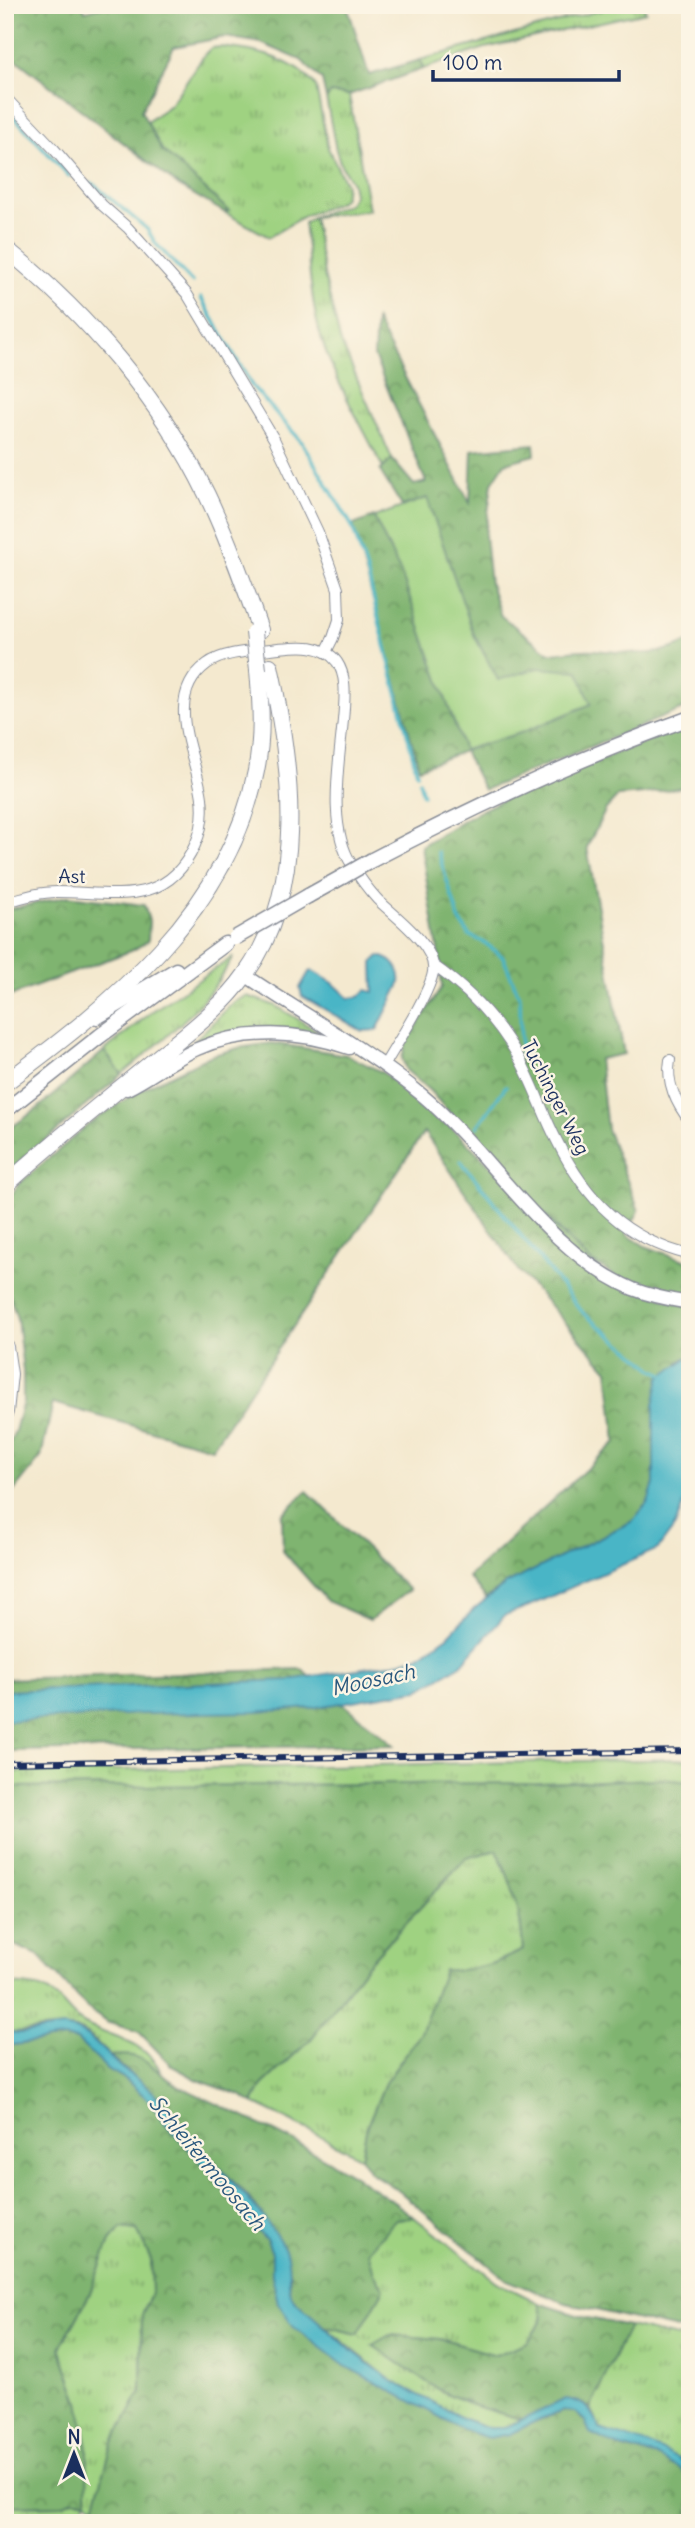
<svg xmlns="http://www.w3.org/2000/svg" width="695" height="2528" viewBox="0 0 695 2528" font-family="Delius,sans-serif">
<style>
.grass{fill:url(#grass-tufts);stroke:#5d8070;stroke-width:2}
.forest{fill:url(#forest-crowns);stroke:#4d7266;stroke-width:2}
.green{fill:#9fd281;stroke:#5d8070;stroke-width:2}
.water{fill:#49b5c6;stroke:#327292;stroke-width:2}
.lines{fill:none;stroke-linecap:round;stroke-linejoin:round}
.stream{stroke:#49b5c6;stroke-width:3.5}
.minor-casing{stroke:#888c96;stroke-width:12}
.tertiary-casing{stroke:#888c96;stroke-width:15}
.secondary-casing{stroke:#888c96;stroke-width:17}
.primary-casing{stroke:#888c96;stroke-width:18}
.minor{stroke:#fff;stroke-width:10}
.tertiary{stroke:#fff;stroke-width:12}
.secondary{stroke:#fff;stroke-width:14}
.primary{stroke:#fff;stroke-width:16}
.rail-casing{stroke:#1b2f5e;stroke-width:6}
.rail{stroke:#fcf5e5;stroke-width:3.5;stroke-dasharray:10;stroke-linecap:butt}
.secondary-bridge-casing{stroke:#888c96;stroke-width:17;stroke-linecap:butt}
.primary-bridge-casing{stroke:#888c96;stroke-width:18;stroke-linecap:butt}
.secondary-bridge{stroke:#fff;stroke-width:14}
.primary-bridge{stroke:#fff;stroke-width:16}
.labels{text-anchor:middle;stroke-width:5;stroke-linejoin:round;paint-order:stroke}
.street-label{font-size:19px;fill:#1b2f5e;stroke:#fcf5e5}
.water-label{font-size:21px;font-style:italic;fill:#29577d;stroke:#fcf5e5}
</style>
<defs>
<pattern id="grass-tufts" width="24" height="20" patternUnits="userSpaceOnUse" patternTransform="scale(1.75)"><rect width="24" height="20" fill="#9fd281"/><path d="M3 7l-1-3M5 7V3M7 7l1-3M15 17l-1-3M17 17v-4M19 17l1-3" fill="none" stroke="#81ab6d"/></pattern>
<pattern id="forest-crowns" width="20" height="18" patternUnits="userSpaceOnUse" patternTransform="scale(1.75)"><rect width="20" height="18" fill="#7fb46f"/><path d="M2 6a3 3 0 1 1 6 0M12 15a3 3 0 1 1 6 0" fill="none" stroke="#67935e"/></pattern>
</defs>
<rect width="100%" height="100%" fill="#fcf5e5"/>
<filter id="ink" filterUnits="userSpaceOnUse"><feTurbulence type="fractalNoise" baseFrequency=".0143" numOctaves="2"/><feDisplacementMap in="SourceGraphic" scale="14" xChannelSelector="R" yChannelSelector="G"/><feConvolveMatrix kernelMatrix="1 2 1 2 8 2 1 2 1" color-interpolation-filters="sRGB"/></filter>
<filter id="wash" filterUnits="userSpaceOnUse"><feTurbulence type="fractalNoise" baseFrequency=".00686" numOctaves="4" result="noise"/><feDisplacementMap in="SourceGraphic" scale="28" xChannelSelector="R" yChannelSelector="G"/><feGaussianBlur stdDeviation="1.57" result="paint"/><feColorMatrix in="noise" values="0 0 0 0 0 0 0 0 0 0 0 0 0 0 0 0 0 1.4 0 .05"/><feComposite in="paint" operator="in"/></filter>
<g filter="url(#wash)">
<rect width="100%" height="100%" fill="#f4e9cf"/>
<g class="grass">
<path d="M619,5H644L646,12L485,48L423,69L420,60Z"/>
<path d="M221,47C255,50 294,58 316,87L328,148L346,185L344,198L337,203L304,216L269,237L224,212L228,211L162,150L147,122L170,105L205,54L211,48Z"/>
<path d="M331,93L349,95L369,210L313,217L325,279L340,340L392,459L383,468C363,427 330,373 319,330C310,296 309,258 304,223L313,217L349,204L354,195L352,183L341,165L336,150L326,98Z"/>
<path d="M233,957C207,1006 164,1039 122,1074L104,1051L154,1010Z"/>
<path d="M247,996L276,1006L319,1032C272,1025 238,1026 193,1042L234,1002Z"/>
<path d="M690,1759V1782L661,1779L539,1783L5,1787V1772Z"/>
<path d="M497,1850C514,1887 521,1909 523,1950C497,1963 473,1972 444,1971L421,2033L385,2083L367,2126L361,2158L315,2133L253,2103L262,2085L311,2039L366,1966L466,1858Z"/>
<path d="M5,1985C16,1984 33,1985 43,1989C58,1995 65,2008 76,2018C100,2038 147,2037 161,2073L132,2056H110C102,2047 91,2035 80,2030C60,2023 27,2033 5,2032Z"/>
<path d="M414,2217L497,2282L539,2303L543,2318L528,2342L496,2355L440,2339L390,2335L373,2345L475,2406L524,2420L504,2428H489L462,2418L392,2381L324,2326L358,2334L383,2289L374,2274L368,2251L396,2219Z"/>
<path d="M121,2228L137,2230L151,2260L152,2291L142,2315L141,2392L113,2442L98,2511L100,2520L109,2523H74L89,2517L94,2506L87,2500L81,2512C62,2526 27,2519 5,2514V2506L63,2505L73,2500L87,2499L79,2402L60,2348L89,2295L110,2241Z"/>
<path d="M629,2326L690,2340V2468L679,2459L600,2429L590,2408Z"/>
</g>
<g class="forest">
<path d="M5,5H83L85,11L108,5H347L369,75L420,60L423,69L349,95L331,93L326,98L322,80L301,60L261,43L225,37L174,47L141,111L162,150L229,211L224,212L179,186L5,51Z"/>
<path d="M376,321L470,503L472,450L534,444L535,455L505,463L492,483L485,536L490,584L501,616L550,653C564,652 580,649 594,650C630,653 656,659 690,641V706L484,790L464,751L419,768L353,525L374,517L401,573L464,750L523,732L591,704L538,668L498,681L474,635L427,498L402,506L380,471L392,459L414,485L426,482L374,356Z"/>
<path d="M690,725V786L644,794L618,796L606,809L587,847L624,1054L599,1059L607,1129L639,1211L626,1234L645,1246L690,1262V1299L634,1287L589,1260L501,1170L430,1091L406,1070L402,1058L406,1043L442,987L440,962L421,846L470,816L531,786Z"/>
<path d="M68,896L144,905L149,921L148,941L133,950L5,998V910Z"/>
<path d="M272,1043L347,1055L382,1072L435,1112L611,1281L690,1307V1356L680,1361L654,1405V1484L648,1502L633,1521L506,1584L486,1598L468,1577L616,1442L608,1370L518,1270L424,1132L212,1448L53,1403L41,1457L5,1502V1453L15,1431L23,1401V1371L17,1318L5,1283V1204L19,1184L89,1124L138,1091L210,1056L238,1048Z"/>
<path d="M104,1051L122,1074L5,1176V1132L37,1109Z"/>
<path d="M307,1491L409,1590L370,1620L327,1601L283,1551L282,1515Z"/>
<path d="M301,1669L394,1745L5,1751V1679Z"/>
<path d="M661,1779L690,1782V2332L566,2303L507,2280L399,2191L370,2172L361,2158L367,2126L385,2083L421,2033L444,1970C473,1972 498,1963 523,1950C521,1911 513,1885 497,1850L466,1858L366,1966L311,2039L262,2085L253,2103L240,2095L198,2080L172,2066L139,2032L106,2022L86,2007L38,1955L5,1941V1787L539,1783Z"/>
<path d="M63,2038L77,2040L85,2046L106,2068L125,2079L151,2102L166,2124L208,2169L249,2223L267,2240L272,2253V2275L295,2328L488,2438L564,2411L575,2412L617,2446L658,2457L681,2470L690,2480V2523H109L100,2520L98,2511L94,2506L113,2442L141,2392L142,2315L152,2291L151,2260L137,2230L121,2228L110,2241L89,2295L60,2348L79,2402L88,2448L87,2500H73L63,2505L5,2506V2046Z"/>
<path d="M110,2056C116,2056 125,2054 132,2056C150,2060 164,2079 181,2087C262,2125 343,2162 414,2217L396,2219L368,2251L374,2274L384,2289L358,2334L323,2326L294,2300L289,2292L290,2275L263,2216L249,2198L199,2146L166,2105Z"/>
<path d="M539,2303L583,2317L629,2326L590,2408L575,2400L557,2403L524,2420L475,2406L439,2390L372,2345L390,2335L440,2339L496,2355L528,2342L543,2318Z"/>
</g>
<path class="green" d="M427,498L474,635L498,680L538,668L578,671L591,704L523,732L464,750L401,573L374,517Z"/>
<g class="water">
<path d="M379,956C393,959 402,969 400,984L377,1030L362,1031L302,996L300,988L309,972L313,971L333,983L349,998L359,997L366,990L374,992L373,962Z"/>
<path d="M690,1356V1397L686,1428L689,1490L675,1526L658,1549L529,1606L505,1615L461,1665L418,1690L312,1708L256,1712L142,1714L5,1721V1691L289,1680L395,1663L421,1655L448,1636L475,1608L506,1584L633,1521L648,1502L654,1484V1405L660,1377Z"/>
<path d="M64,2027C88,2031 99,2047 116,2063C126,2073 139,2079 150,2089C168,2106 181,2128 199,2146C229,2179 258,2206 282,2244C294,2263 284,2284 294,2300L350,2349L392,2381L462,2418L489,2428H504L566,2399C586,2401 592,2412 600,2429C631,2439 665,2447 690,2468V2480L681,2470L658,2457L617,2446L590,2433L585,2421L575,2412L564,2411L540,2419L510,2434L488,2438L464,2430L345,2366L295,2328L278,2303L272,2275V2253L267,2240L249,2223L208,2169L166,2124L151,2102L125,2079L106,2068L77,2040L63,2038L5,2046V2032L22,2033Z"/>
</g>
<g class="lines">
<g class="stream">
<path d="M5,107L69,176"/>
<path d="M92,183L147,229L156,244L192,282"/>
<path d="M201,298L252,386L301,441L352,526L366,568L417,773"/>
<path d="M419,781L423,795"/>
<path d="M438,852L459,919L469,935L485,943L503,957L520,998L521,1055"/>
<path d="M477,1127L506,1086"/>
<path d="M461,1161L584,1314L655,1370L666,1375"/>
</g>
</g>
</g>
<g filter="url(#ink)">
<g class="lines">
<g class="minor-casing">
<g id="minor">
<path d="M5,97L54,149L102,205L128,228L187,294L274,439L318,532L338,589L339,620L333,638L326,652"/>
<path d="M5,903C22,897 39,892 57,892C112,892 167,909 195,845C202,830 204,814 202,798C197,756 161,698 207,664C225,651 257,651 279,648C299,646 323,643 337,662C346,675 345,693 344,708C341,756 325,823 352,865C359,877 367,888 377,899C393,915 437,946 433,972C430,993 396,1045 384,1066"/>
<path d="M433,965C469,990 498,1020 519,1058C534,1085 543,1114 557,1141C586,1200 625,1239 690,1255"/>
<path d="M670,1060C666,1082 676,1104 690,1121"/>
</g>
</g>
<g class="tertiary-casing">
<g id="tertiary">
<path d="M245,975C304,1015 367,1049 422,1095C493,1155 545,1251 633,1289C651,1296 671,1300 690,1303"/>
<path d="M127,1089C151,1077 172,1060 197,1049C245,1028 300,1031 349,1048"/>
</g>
</g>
<g class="secondary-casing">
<g id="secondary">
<path d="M372,860C475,806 580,757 690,718"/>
<path d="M308,896L344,876"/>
<path d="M97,1017L176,970"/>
<path d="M5,1111L100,1036L225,944"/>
</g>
</g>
<g class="primary-casing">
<g id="primary">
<path d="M5,248C88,315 161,400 207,495C228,539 244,584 260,630"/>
<path d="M5,1083C113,1003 229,911 256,771C263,737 261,704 258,670"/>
<path d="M5,1186C53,1141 105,1101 156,1059C186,1034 222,1008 245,975C308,887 292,766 270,666"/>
<path d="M5,1347L9,1374L5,1412"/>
</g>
</g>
<use href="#minor" class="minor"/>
<use href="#tertiary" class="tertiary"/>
<use href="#secondary" class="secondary"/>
<use href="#primary" class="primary"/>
<g class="rail-casing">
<path id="rail" d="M5,1763L690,1751"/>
</g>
<use href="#rail" class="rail"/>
<g class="secondary-bridge-casing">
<g id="secondary-bridge">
<path d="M344,876L372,860"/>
<path d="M235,938L308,896"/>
</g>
</g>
<g class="primary-bridge-casing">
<path id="primary-bridge" d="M254,632L258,670"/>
</g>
<use href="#secondary-bridge" class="secondary-bridge"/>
<use href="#primary-bridge" class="primary-bridge"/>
</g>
</g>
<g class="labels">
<g class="street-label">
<text transform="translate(72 876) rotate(1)" y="7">Ast</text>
<text transform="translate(556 1097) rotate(63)" y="7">Tuchinger Weg</text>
</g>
<g class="water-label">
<text transform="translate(373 1680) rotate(-12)" y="7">Moosach</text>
<text transform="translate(207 2163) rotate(50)" y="7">Schleifermoosach</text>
</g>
</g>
<rect width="695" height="2528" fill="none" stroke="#fcf5e5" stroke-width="28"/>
<g transform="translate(74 2454)" stroke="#fcf5e5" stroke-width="5" paint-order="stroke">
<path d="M0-5L12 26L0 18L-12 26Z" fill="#1b2f5e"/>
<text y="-10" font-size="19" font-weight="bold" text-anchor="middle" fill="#1b2f5e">N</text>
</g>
<path d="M433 70v10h186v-10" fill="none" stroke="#1b2f5e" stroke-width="3.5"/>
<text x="443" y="70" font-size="21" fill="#1b2f5e" stroke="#fcf5e5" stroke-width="5" paint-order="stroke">100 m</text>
</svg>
